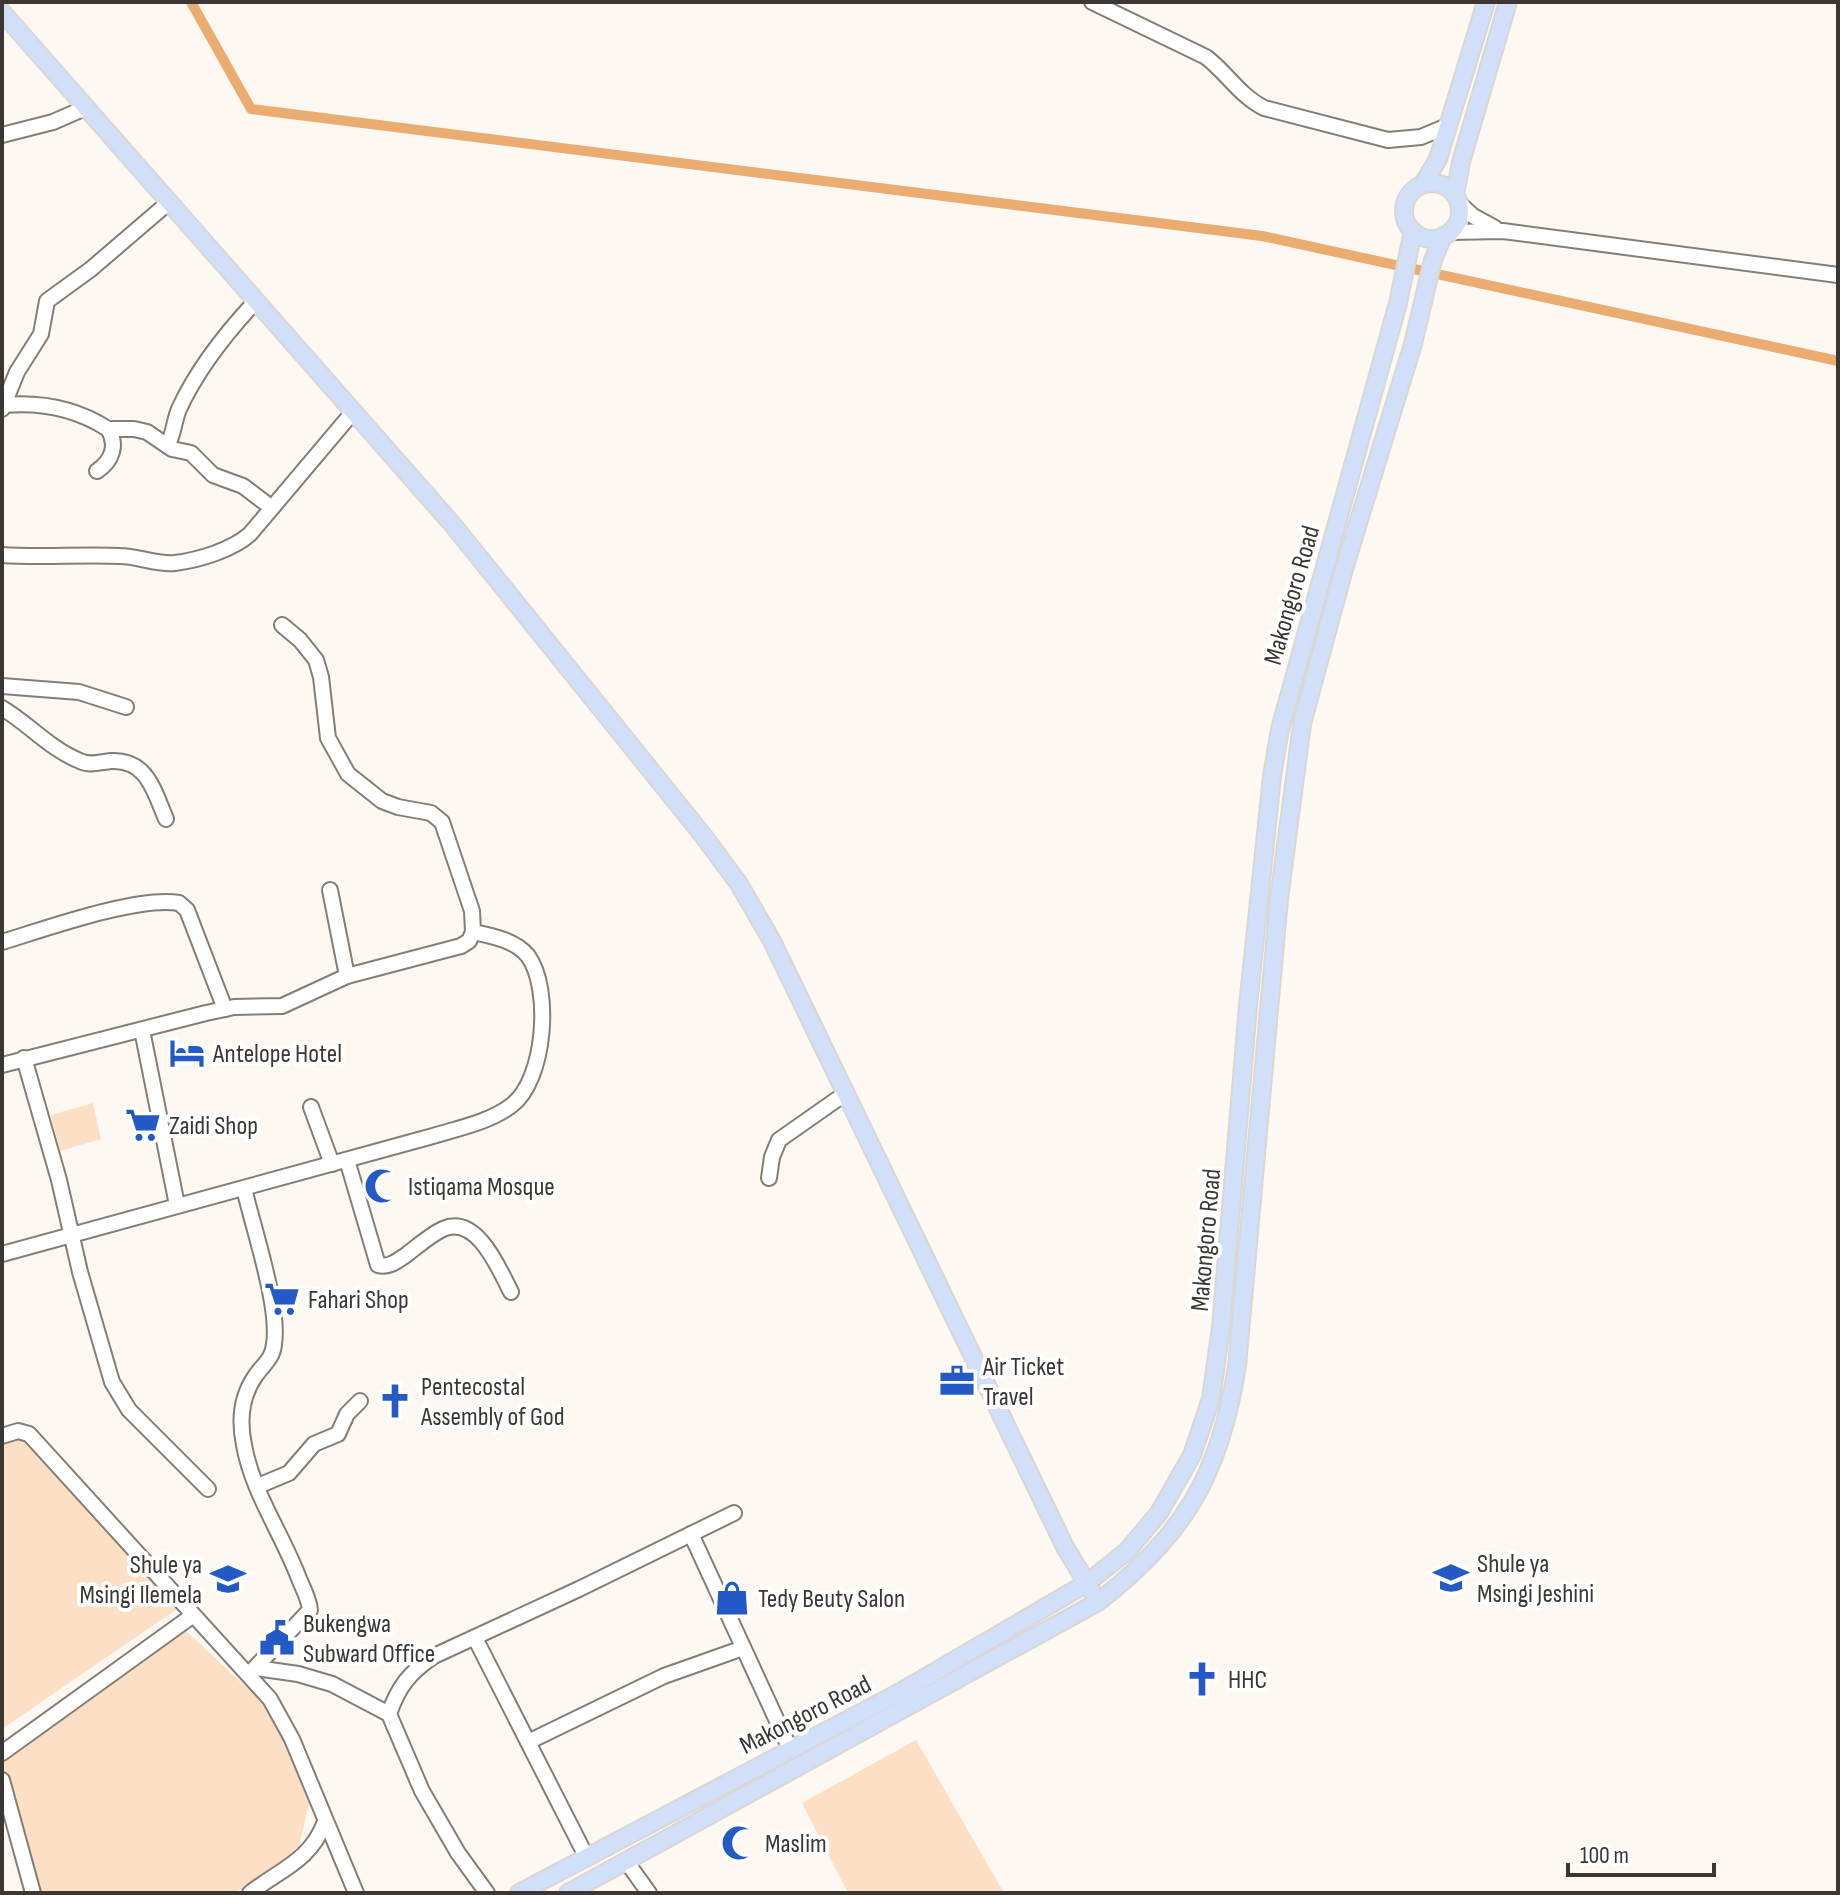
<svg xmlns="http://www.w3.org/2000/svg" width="1840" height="1895" viewBox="0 0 1840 1895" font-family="'Sofia Sans Condensed',sans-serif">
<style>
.green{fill:#fcdfc5}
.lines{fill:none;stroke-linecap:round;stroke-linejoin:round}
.canal{stroke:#eaac70;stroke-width:10}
.minor-casing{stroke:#867d75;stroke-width:18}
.major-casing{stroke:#d8d7d6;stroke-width:20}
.minor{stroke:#fff;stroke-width:14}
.major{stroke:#d1dff8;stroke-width:16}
.labels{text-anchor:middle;stroke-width:8;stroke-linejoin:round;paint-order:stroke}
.street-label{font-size:26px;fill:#3b3734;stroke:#fff}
.poi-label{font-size:26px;fill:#3b3734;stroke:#fff;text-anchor:start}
</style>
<rect width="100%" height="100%" fill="#fef8f3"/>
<g class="green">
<path d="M93,1103L101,1139L60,1151L51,1115Z"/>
<path d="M32,1426L190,1600L2,1729V1439Z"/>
<path d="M184,1629L273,1712L309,1804L298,1851L249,1886L232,1893H38L2,1774V1748Z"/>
<path d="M916,1740L1004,1893H848L802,1803Z"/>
</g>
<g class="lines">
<path class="canal" d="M191,2L251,109L1262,236L1838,361"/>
<g class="minor-casing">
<g id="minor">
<path d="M1092,2L1206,57C1227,73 1240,96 1264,108L1388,140L1421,137L1447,126"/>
<path d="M2,135L53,122L85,108"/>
<path d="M1459,203L1473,216L1495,228"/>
<path d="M1451,232L1503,231L1838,275"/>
<path d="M4,405C40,402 77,409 108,429C118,445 112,461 97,471"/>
<path d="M2,409L17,372L41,334L47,301L91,269L168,203"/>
<path d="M108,429H134L147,432L172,449L191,453L213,475L243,486L272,508"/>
<path d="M168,444C174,433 174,421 179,409C197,370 226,333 255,302"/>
<path d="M2,555C42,558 81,554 120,556C138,556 157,565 175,563C199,560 232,550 250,534L353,412"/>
<path d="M2,686L79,692L126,707"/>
<path d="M2,708C29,724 50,749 80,761C90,766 100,762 111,761C147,759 154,791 166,819"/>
<path d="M330,890L347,976"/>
<path d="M2,942C45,929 137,896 179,903L187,910L225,1009"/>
<path d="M142,1030L177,1205"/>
<path d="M24,1058L59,1180L80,1272L112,1382L129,1410L208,1489"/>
<path d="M2,1065L206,1013L234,1007L282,1006L347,976L461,946L469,941L473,932L472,911L442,822L431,813L398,807L382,801L348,774L328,738L321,677L316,660L300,640L282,625"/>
<path d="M311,1107L332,1164"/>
<path d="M347,1160L378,1265C389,1268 397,1261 406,1255C418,1246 430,1235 443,1229C477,1214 499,1269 511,1292"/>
<path d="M769,1178L772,1157L779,1140L846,1093"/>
<path d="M244,1188C253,1228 280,1306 274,1344C273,1358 264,1364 256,1375C241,1396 239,1421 244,1445C252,1491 281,1532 298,1576C302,1587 309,1598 310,1610L249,1674"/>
<path d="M2,1254L433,1136C459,1128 490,1122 512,1105C545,1080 552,989 528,956C515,940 492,936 473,932"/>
<path d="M2,1436L18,1431L29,1434L270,1699L292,1739L356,1893"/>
<path d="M258,1486L289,1473L314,1444L338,1434L347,1414L360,1401"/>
<path d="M691,1534L790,1749"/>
<path d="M475,1638L587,1858"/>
<path d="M256,1668L298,1674L332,1684L389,1714L422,1791L458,1853L487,1893"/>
<path d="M389,1714C398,1687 410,1672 434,1656L579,1589L734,1513"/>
<path d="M528,1742L664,1676L743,1648"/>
<path d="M2,1753L192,1616"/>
<path d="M2,1780L33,1893"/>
<path d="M626,1861L649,1893"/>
<path d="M250,1893C281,1869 310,1861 325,1822"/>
</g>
</g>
<g class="major-casing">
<g id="major">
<path d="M2,12L453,525L702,834L739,884L772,941L1065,1547L1091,1590"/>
<circle cx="1432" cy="211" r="28"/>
<path d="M1423,184L1438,159L1486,2"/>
<path d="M1455,195L1461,162L1508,2"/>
<path d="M519,1893L902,1691L1087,1583L1127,1551L1159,1513L1192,1455L1211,1399L1221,1327L1248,1006L1272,776L1280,729L1398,303L1413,231"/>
<path d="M568,1893L1098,1602C1185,1535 1220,1474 1237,1366L1279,899L1302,724L1344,569L1413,344L1433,260L1443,236"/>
</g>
</g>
<use href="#minor" class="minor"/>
<use href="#major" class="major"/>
</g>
<defs>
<g id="hotel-bare" transform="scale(2.76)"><path d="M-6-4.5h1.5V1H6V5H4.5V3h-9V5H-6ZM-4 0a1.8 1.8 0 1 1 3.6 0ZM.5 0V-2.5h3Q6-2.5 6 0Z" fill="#235ac7" stroke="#fff" stroke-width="2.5" paint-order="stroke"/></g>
<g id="supermarket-bare" transform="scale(2.76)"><path d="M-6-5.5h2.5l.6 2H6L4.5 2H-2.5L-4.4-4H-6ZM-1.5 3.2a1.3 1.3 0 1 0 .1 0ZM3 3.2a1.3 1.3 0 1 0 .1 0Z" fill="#235ac7" stroke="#fff" stroke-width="2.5" paint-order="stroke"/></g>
<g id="mosque-bare" transform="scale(2.76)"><path d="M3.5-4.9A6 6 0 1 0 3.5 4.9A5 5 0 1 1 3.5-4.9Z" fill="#235ac7" stroke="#fff" stroke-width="2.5" paint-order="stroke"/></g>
<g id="office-bare" transform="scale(2.76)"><path d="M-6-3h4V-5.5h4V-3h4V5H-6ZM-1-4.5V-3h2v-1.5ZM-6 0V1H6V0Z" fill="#235ac7" stroke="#fff" stroke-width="2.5" paint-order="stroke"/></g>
<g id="church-bare" transform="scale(2.76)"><path d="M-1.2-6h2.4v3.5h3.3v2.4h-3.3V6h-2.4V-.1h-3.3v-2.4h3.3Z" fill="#235ac7" stroke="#fff" stroke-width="2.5" paint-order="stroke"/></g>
<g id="school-bare" transform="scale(2.76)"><path d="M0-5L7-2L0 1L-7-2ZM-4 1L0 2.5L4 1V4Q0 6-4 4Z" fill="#235ac7" stroke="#fff" stroke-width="2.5" paint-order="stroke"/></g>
<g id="shop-bare" transform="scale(2.76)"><path d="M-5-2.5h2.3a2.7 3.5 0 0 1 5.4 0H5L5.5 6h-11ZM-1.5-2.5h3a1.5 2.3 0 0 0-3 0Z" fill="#235ac7" stroke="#fff" stroke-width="2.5" paint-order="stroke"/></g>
<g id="civic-bare" transform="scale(2.76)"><path d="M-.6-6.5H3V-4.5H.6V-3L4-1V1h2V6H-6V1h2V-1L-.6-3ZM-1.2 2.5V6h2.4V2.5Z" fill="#235ac7" stroke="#fff" stroke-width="2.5" paint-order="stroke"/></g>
</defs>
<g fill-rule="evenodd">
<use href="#hotel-bare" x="187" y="1053"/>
<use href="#supermarket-bare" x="143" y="1125"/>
<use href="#mosque-bare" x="382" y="1186"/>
<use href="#supermarket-bare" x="282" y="1299"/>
<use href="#office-bare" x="957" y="1381"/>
<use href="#church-bare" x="395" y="1401"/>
<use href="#school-bare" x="1451" y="1578"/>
<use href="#school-bare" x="228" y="1579"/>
<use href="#shop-bare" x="732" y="1598"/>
<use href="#civic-bare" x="277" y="1638"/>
<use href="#church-bare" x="1202" y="1679"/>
<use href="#mosque-bare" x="739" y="1843"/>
</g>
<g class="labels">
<g class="street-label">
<text transform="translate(1291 595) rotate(-74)" y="9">Makongoro Road</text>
<text transform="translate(1205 1240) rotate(-85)" y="9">Makongoro Road</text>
<text transform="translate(805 1714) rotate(-27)" y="9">Makongoro Road</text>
</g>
<g class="poi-label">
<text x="213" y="1062">Antelope Hotel</text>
<text x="169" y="1134">Zaidi Shop</text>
<text x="408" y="1195">Istiqama Mosque</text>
<text x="308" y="1308">Fahari Shop</text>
<text x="983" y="1375">Air Ticket<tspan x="983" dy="30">Travel</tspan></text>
<text x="421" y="1395">Pentecostal<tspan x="421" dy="30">Assembly of God</tspan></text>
<text x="1477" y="1572">Shule ya<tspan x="1477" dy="30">Msingi Jeshini</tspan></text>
<text x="202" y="1573" text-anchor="end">Shule ya<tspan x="202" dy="30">Msingi Ilemela</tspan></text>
<text x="758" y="1607">Tedy Beuty Salon</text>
<text x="303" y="1632">Bukengwa<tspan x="303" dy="30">Subward Office</tspan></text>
<text x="1228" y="1688">HHC</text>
<text x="765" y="1852">Maslim</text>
</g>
</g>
<rect width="1840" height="1895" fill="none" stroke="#3b3734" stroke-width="8"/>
<path d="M1568 1863v12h146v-12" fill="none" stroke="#3b3734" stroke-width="4"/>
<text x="1580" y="1863" font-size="24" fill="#3b3734" stroke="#ffffff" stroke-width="6" paint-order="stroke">100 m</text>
</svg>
